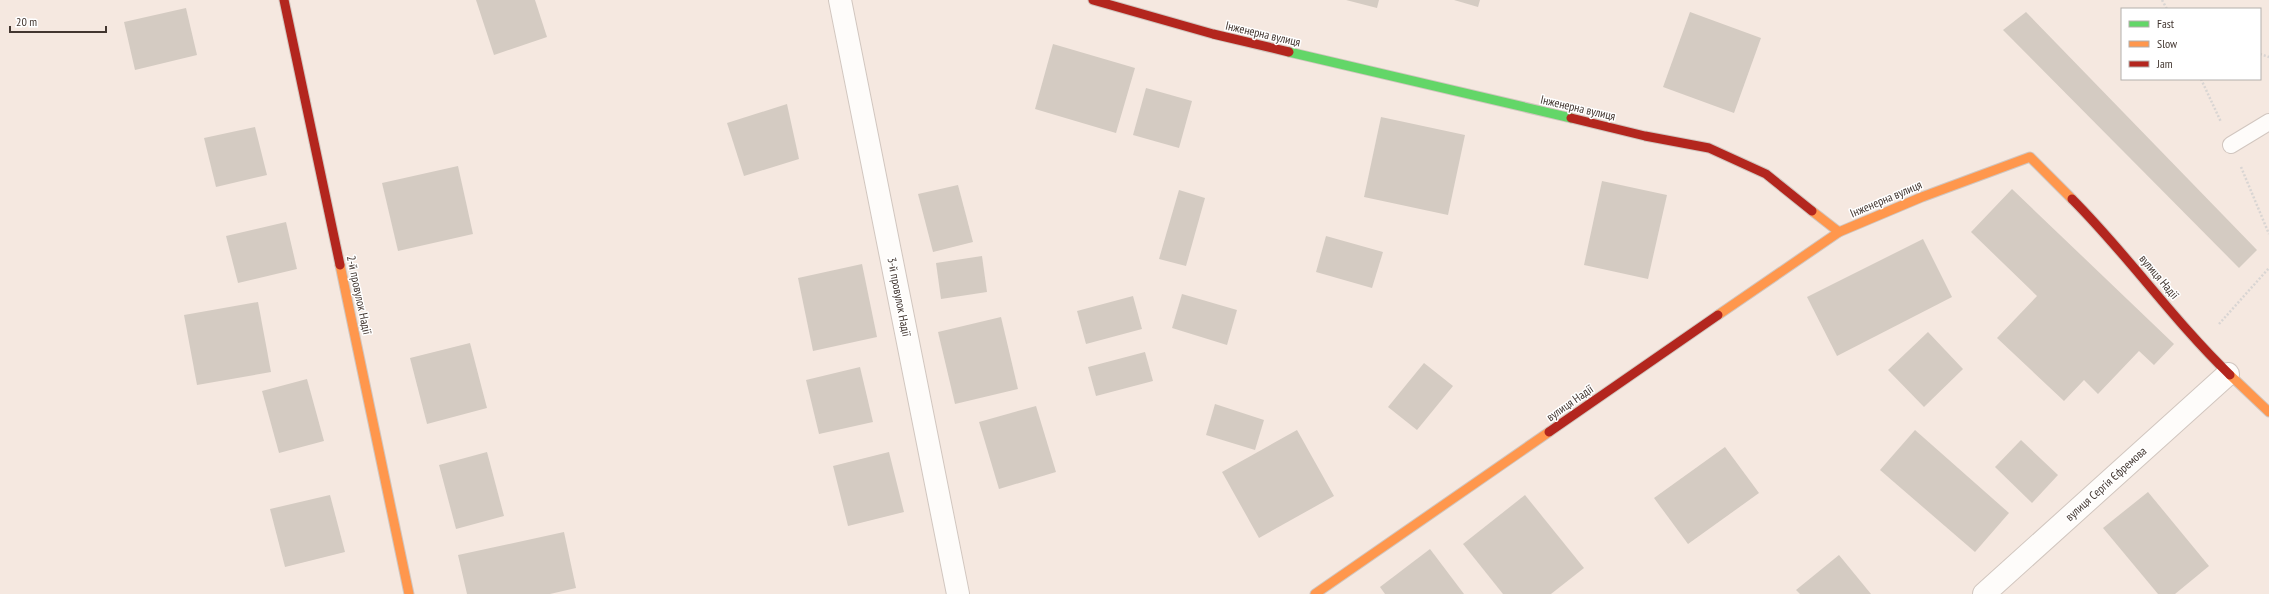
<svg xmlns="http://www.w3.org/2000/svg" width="2269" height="594" viewBox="0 0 2269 594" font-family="'PT Sans Narrow',sans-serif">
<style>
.building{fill:#d4cbc2}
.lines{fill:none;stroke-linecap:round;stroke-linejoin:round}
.lane-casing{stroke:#d1c6bf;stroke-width:18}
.street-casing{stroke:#d1c6bf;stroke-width:24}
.fast-casing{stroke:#d1c6bf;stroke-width:11}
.slow-casing{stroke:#d1c6bf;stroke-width:11}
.jam-casing{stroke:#d1c6bf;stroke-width:11}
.path{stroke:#d9d5d3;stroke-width:2.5;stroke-dasharray:2 2;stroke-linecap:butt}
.lane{stroke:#fefcfa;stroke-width:16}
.street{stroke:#fefcfa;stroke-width:22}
.fast{stroke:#63d668;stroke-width:9}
.slow{stroke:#ff974d;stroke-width:9}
.jam{stroke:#b3261e;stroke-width:9}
.labels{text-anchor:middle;stroke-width:3;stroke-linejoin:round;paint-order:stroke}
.street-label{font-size:12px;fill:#423630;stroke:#fff}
</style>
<rect width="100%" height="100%" fill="#f5e8e0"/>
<g class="building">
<path d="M476,0H535L547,37L494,55Z"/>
<path d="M1346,0H1379L1377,8Z"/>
<path d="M1454,0H1480L1478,7Z"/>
<path d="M186,8L197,55L135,70L124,22Z"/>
<path d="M1690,12L1761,38L1734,113L1663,87Z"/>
<path d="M2026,12L2257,250L2239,268L2003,30Z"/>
<path d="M1053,44L1135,68L1116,133L1035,109Z"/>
<path d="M1146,88L1192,101L1179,148L1133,135Z"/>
<path d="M787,104L799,159L744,176L727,123Z"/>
<path d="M1381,117L1465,135L1448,215L1364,197Z"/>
<path d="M255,127L267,175L216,187L204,138Z"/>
<path d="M458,166L473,234L398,251L382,183Z"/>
<path d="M1602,181L1667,195L1648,279L1584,265Z"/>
<path d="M958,185L973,242L933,252L918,194Z"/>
<path d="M2012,189L2174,344L2154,365L2139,351L2098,394L2084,380L2064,401L1997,338L2037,296L1971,232Z"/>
<path d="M1179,190L1205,198L1186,266L1159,259Z"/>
<path d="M286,222L297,269L238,283L226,236Z"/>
<path d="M1326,236L1383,252L1372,288L1316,272Z"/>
<path d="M1923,239L1952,297L1837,356L1807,297Z"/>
<path d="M982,256L987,292L941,299L936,263Z"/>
<path d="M862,264L877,337L813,351L798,278Z"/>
<path d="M1182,294L1237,310L1227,345L1172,328Z"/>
<path d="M1133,296L1142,329L1086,344L1077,311Z"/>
<path d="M258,302L271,372L197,385L184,315Z"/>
<path d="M1001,317L1018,389L955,404L938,332Z"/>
<path d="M1928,332L1963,369L1924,407L1888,370Z"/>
<path d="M470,343L487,408L427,424L410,358Z"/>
<path d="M1145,352L1153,381L1096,396L1088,367Z"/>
<path d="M1424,363L1453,386L1417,430L1388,407Z"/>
<path d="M860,367L873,422L819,434L806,380Z"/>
<path d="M307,379L324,441L279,453L262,391Z"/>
<path d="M1215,404L1264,420L1255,450L1206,435Z"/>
<path d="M1036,406L1056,472L999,489L979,422Z"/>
<path d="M1297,430L1334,496L1259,538L1222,472Z"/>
<path d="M1915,430L2009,513L1975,552L1880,470Z"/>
<path d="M2021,440L2058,475L2032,503L1995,467Z"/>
<path d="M1725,447L1759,493L1688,544L1654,498Z"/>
<path d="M487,452L504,516L456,529L439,465Z"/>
<path d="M889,452L904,512L848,526L833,466Z"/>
<path d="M2148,492L2209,566L2175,594H2158L2103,528Z"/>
<path d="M330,495L345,552L285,567L270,509Z"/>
<path d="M1525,495L1584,568L1551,594H1503L1463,544Z"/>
<path d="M564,532L576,588L550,594H467L458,555Z"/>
<path d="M1430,549L1464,594H1385L1380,587Z"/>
<path d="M1839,555L1871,594H1800L1796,590Z"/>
</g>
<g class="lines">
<g class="lane-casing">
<path id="lane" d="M2231,145L2269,122"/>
</g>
<g class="street-casing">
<g id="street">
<path d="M840,0L958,594"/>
<path d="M1984,594L2228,374"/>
</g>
</g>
<g class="fast-casing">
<path id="fast" d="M1289,52L1571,118"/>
</g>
<g class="slow-casing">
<g id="slow">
<path d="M1812,211L1839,232L1922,197L2030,157L2072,199"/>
<path d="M340,265L409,594"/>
<path d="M1718,315L1839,232"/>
<path d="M2230,375L2269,412"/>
<path d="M1315,594L1549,432"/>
</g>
</g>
<g class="jam-casing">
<g id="jam">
<path d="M284,0L340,265"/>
<path d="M1093,0L1213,34L1289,52"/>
<path d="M1571,118L1645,136L1709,148L1766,174L1812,211"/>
<path d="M2072,199C2128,255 2173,320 2230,375"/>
<path d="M1549,432L1718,315"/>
</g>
</g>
<g class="path">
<path d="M2162,0L2167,9"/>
<path d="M2260,54L2269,57"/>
<path d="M2201,79L2221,122"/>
<path d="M2241,167L2269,234"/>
<path d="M2219,324L2269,268"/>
</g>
<use href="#lane" class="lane"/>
<use href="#street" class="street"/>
<use href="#fast" class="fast"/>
<use href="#slow" class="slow"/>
<use href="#jam" class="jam"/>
</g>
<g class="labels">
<g class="street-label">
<text transform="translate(1263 34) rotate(13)" y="4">Інженерна вулиця</text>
<text transform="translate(1578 108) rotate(13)" y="4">Інженерна вулиця</text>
<text transform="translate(1886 199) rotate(-23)" y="4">Інженерна вулиця</text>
<text transform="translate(2159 277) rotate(50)" y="4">вулиця Надії</text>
<text transform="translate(359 295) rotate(78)" y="4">2-й провулок Надії</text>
<text transform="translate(899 297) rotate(79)" y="4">3-й провулок Надії</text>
<text transform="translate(1570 403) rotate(-35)" y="4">вулиця Надії</text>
<text transform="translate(2106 484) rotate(-42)" y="4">вулиця Сергія Єфремова</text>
</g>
</g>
<rect x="2121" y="8" width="140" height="72" fill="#ffffff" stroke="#b3afac"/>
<rect x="2129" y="21" width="20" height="6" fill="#63d668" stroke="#b3afac"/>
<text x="2157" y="28" font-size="12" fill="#423630">Fast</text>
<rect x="2129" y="41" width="20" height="6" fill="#ff974d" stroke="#b3afac"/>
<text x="2157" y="48" font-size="12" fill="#423630">Slow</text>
<rect x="2129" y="61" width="20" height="6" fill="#b3261e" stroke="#b3afac"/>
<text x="2157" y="68" font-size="12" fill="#423630">Jam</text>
<path d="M10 26v6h96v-6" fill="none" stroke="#423630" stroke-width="2"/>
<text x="16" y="26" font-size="12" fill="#423630" stroke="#ffffff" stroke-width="3" paint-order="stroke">20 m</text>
</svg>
